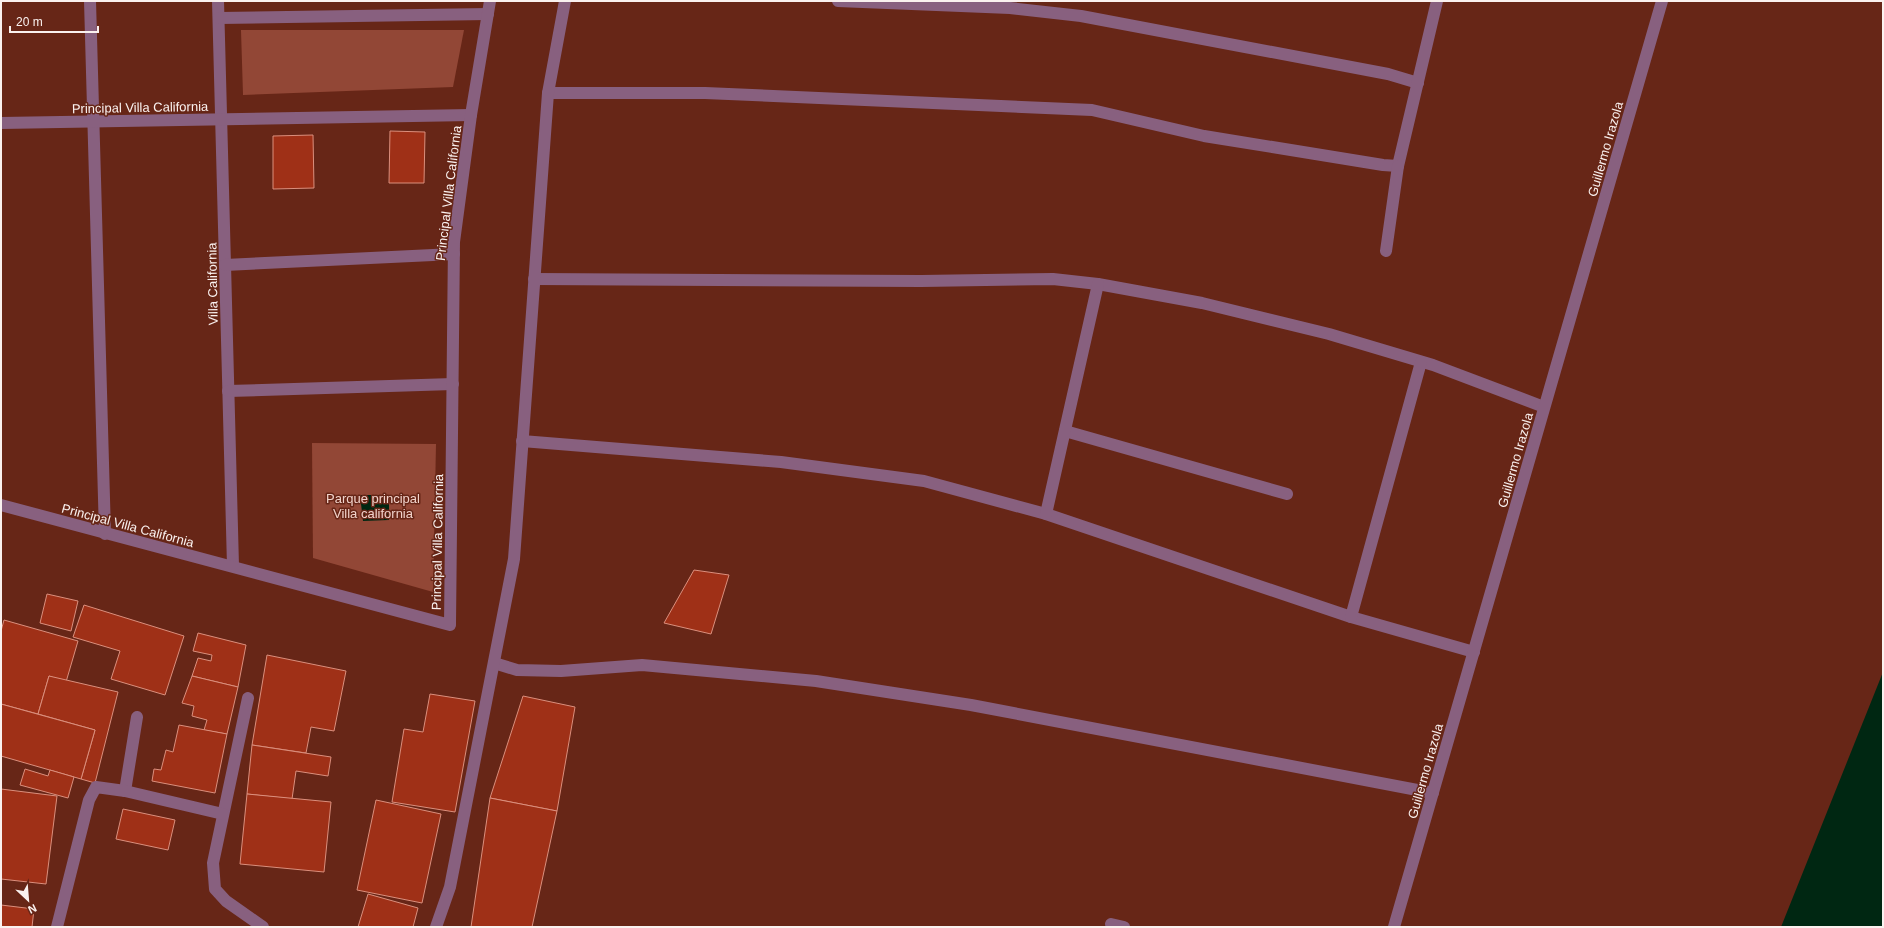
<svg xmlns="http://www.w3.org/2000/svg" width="1884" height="928" viewBox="0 0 1884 928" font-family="Arial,sans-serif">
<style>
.green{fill:#924736}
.water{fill:#002712}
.building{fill:#9f3017;stroke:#db8f7d}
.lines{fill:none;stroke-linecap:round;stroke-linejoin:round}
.minor{stroke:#88607f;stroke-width:12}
.labels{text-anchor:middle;stroke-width:3;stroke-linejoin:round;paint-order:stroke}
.street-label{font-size:13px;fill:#faf1ef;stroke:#672617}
.park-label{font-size:13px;fill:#f2d3cb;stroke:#672617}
</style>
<rect width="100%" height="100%" fill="#672617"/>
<g class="green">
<path d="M241,30H464L453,87L243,95Z"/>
<path d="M312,443L436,444L433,592L313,558Z"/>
</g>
<g class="water">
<path d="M360,495H389V520L363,521Z"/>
<path d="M1883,672V927H1781Z"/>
</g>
<g class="building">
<path d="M390,131L425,132L424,183H389Z"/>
<path d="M313,135L314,188L273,189V136Z"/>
<path d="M694,570L729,575L711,634L664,623Z"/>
<path d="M47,594L78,601L71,631L40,623Z"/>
<path d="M84,605L184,636L165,695L111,679L120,651L73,637Z"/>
<path d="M4,620L78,641L66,682L49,676L38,714L1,704V631Z"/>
<path d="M198,633L246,645L238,687L192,676L198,658L211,661L212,655L193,651Z"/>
<path d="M267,655L346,671L334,731L311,727L306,753L252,745Z"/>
<path d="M49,676L118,692L95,783L81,779L95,730L38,714Z"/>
<path d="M192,676L238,687L227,734L204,730L207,720L192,716L194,706L182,703Z"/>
<path d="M430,694L475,701L455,812L392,802L404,729L423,732Z"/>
<path d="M523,696L575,707L557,811L490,798Z"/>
<path d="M1,704L95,730L81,779L1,756Z"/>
<path d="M179,725L227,734L215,793L152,781L154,769L161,770L166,750L173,752Z"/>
<path d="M252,745L331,757L328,776L296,771L292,799L247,794Z"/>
<path d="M25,769L48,776L50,770L74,777L68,798L20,785Z"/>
<path d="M1,789L57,796L46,884L1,879Z"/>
<path d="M247,794L331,802L324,872L240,864Z"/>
<path d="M490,798L557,811L532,927H471Z"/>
<path d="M376,800L441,814L422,903L357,890Z"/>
<path d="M123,809L175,820L168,850L116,839Z"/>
<path d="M368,894L418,908L413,927H358Z"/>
<path d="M1,905L34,909L32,927H1Z"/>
</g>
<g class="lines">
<g class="minor">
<path d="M90,1L105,534"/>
<path d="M218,1L233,566"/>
<path d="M838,1L1010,8L1081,16L1388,74L1418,83"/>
<path d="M219,18L488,14"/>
<path d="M548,93H705L1092,110L1204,136L1383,165L1398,166L1437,1"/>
<path d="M1,123L471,115"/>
<path d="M1386,251L1398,166"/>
<path d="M225,265L454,254"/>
<path d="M534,279L921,281L1053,279L1098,284L1202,303L1329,334L1433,365L1544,407"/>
<path d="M228,391L453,384"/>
<path d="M1065,431L1287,494"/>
<path d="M522,441L781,462L924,481L1046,514L1351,617L1474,652"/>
<path d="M1,505L450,625L454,242L471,115L490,1"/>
<path d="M1046,514L1098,284"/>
<path d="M1351,617L1421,362"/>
<path d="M494,663L517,670L561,671L642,665L816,681L971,705L1433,793"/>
<path d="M248,698L213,863L215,889L226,901L263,927"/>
<path d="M125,791L137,717"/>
<path d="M1111,924L1124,927"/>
<path d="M57,927L89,800L96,787L125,791L223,814"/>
<path d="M436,927L450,887L514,559L548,93L565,1"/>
<path d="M1394,927L1662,1"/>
</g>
</g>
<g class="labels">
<g class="street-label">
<text transform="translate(140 107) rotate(-1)" y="5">Principal Villa California</text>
<text transform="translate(1605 149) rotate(-74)" y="5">Guillermo Irazola</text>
<text transform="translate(448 193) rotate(-83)" y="5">Principal Villa California</text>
<text transform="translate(212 284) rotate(-91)" y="5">Villa California</text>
<text transform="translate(1515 460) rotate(-74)" y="5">Guillermo Irazola</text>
<text transform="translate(128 525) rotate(15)" y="5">Principal Villa California</text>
<text transform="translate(437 542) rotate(-89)" y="5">Principal Villa California</text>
<text transform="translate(1425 771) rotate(-74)" y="5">Guillermo Irazola</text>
</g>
<g class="park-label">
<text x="373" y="503">Parque principal<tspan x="373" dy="15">Villa california</tspan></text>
</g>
</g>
<rect width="1884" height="928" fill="none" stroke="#faf1ef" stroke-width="4"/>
<g transform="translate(28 900) rotate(154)" stroke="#672617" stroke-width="3" paint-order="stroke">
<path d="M0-3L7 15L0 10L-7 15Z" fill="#faf1ef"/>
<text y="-6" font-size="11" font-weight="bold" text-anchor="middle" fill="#faf1ef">N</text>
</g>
<path d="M10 26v6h88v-6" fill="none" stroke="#faf1ef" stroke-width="2"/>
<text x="16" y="26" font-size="12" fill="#faf1ef" stroke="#672617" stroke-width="3" paint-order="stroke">20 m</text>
</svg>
